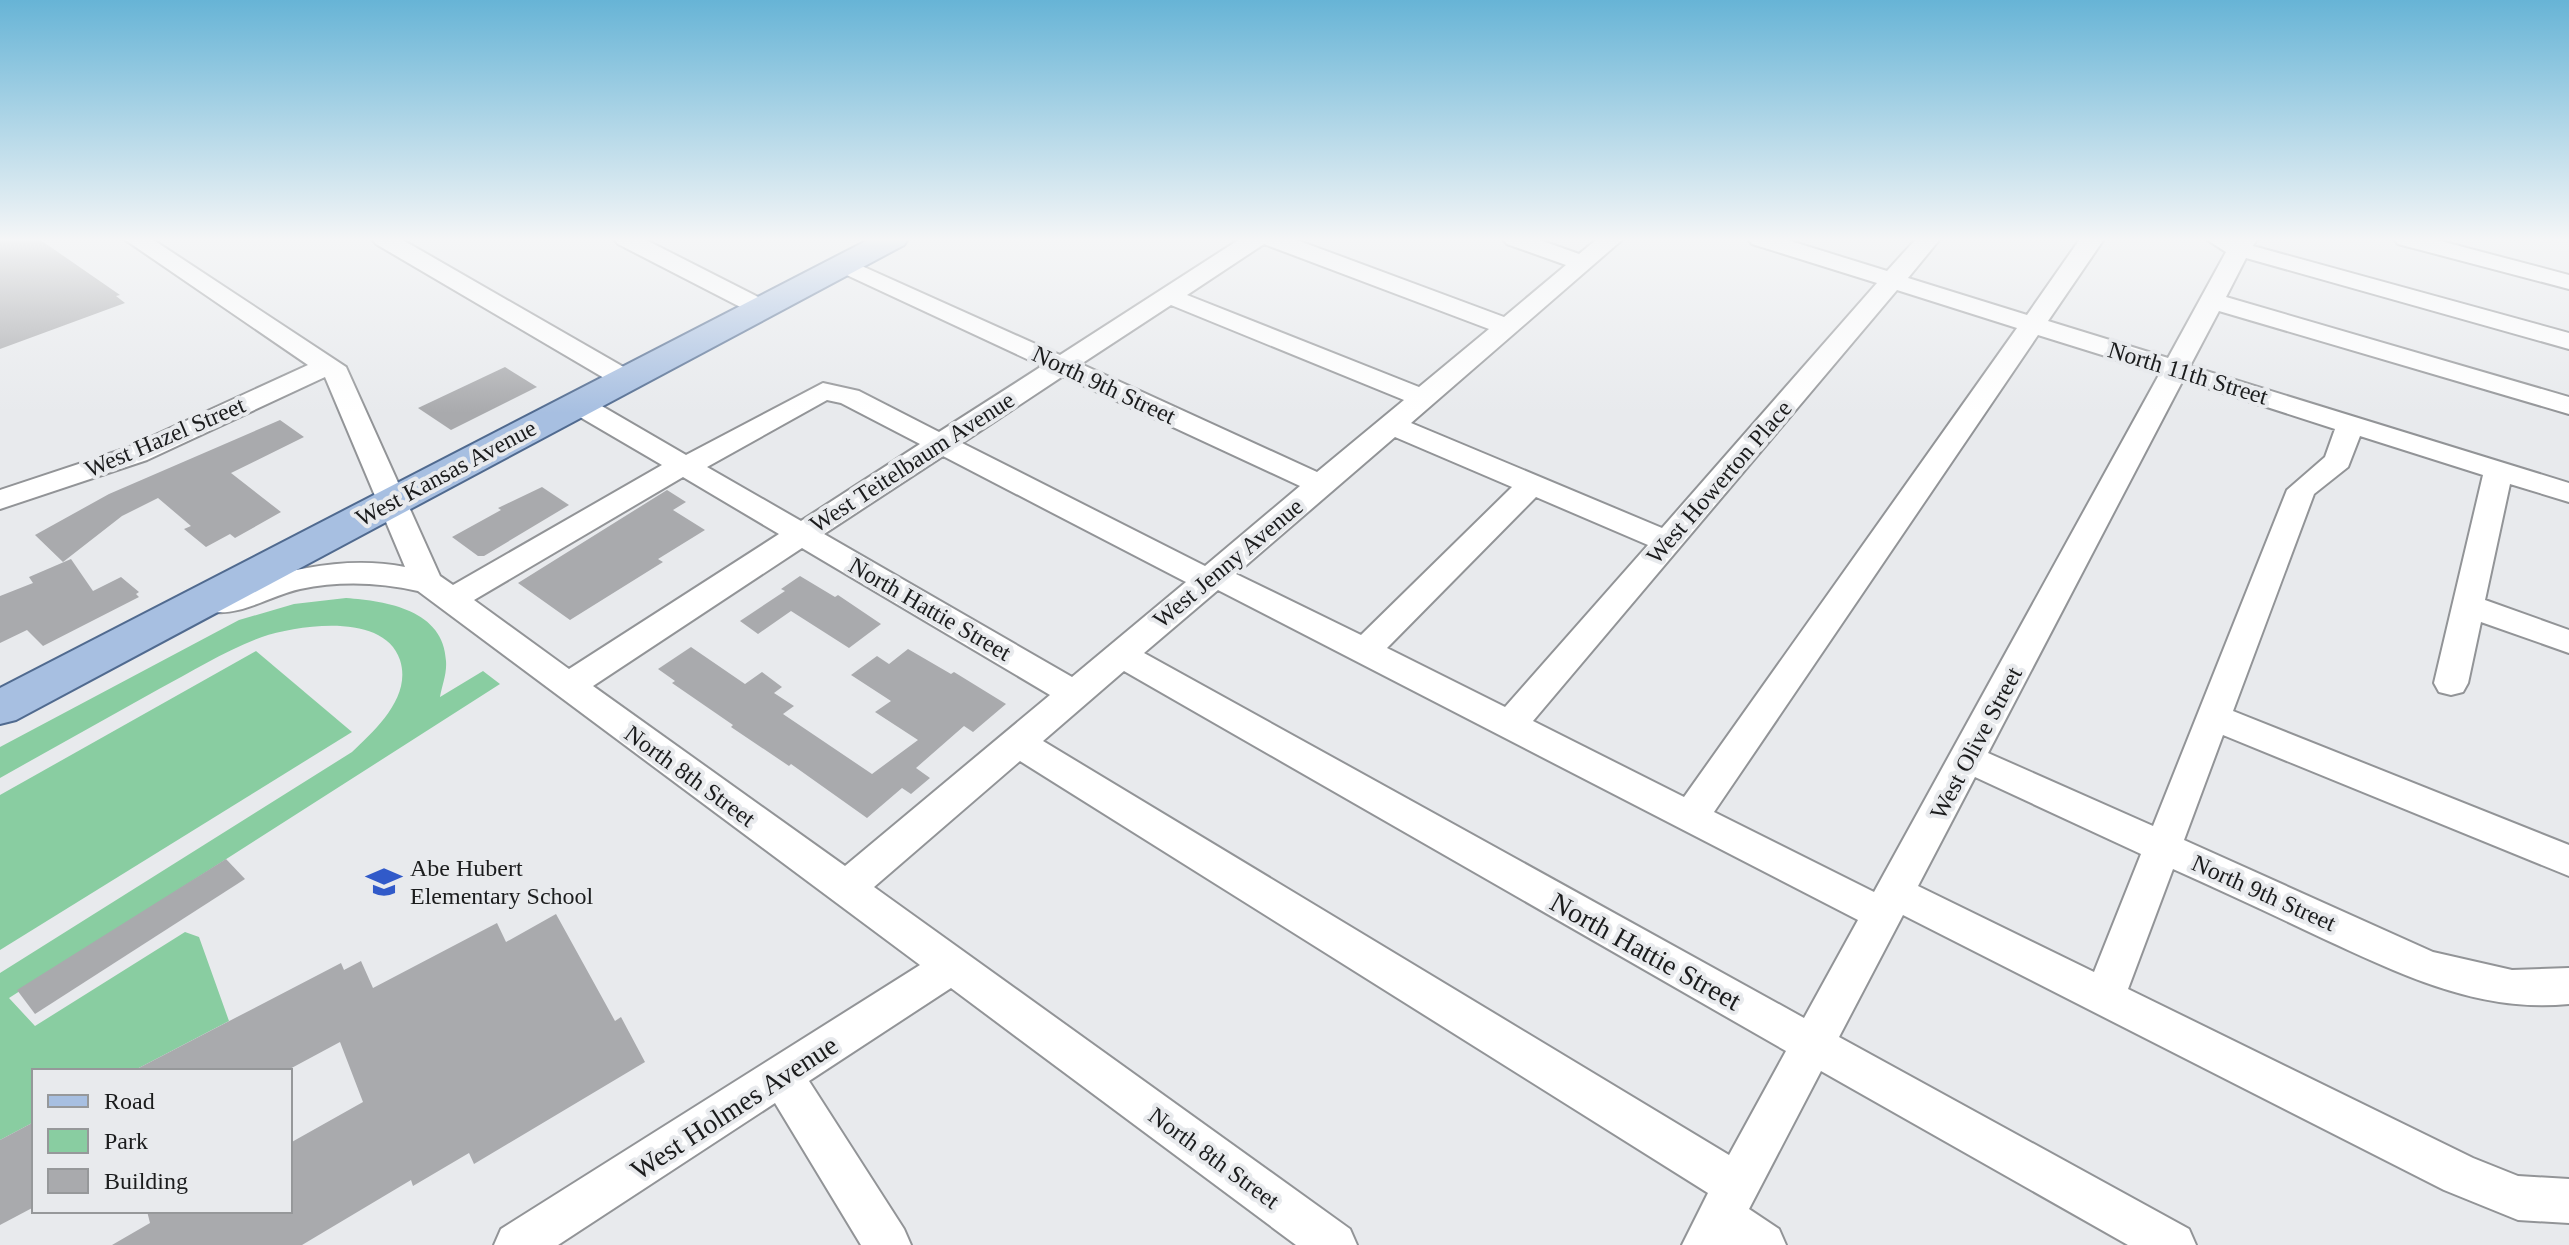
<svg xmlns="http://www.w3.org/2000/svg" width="2569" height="1245" viewBox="0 0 2569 1245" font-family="Georgia,serif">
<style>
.green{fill:#89cda1}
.building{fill:#a9aaad}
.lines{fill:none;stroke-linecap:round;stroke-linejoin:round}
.minor-casing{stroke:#929497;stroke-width:4}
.major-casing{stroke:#506a8f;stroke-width:4}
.minor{fill:#fff;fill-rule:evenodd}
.major{fill:#a7bfe1;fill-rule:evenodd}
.labels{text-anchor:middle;stroke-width:8;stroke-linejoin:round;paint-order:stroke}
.street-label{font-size:24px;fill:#1b1c1d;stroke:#e8eaed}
.poi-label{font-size:24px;fill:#1b1c1d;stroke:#e8eaed;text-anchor:start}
.near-street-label{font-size:28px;fill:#1b1c1d;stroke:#e8eaed}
</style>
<rect width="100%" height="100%" fill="#e8eaed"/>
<g class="green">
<path d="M346,598C387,601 444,610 446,661C447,674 442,685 440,697L483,671L500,684L9,998L35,1026L185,932L199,937L229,1021L133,1071H34V1122L0,1140V973L352,752C375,730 412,697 400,660C384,612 299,625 262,637C226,650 193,671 159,689C106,719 53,748 0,778V747L239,620L294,604Z"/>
<path d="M256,651L352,732L0,950V795Z"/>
</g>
<g class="building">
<path d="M0,239H39L120,295L116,296L125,303L0,349Z"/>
<path d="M505,367L537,387L451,430L418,408Z"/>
<path d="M280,420L304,437L231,473L281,512L235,538L230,534L206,547L184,529L191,526L158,498L122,516L63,562L35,535L109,494Z"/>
<path d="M542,487L569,505L484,556H478L452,537L501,510L498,508Z"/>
<path d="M667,490L686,502L673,510L705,530L658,559L663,562L570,620L518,583Z"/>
<path d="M71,559L93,591L121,577L139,592L136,594L139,597L43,646L27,630L0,643V596L33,583L29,577Z"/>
<path d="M800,576L835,597L838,595L881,624L849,648L791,611L758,634L740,621L785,591L781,589Z"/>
<path d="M691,647L745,684L762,672L782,687L774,693L794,706L783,714L872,774L918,740L875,712L891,701L851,675L877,656L889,664L908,649L951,674L954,672L1006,704L973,732L964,726L916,768L930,778L911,794L902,788L867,818L791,764L789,766L731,727L733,725L672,683L675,681L658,669Z"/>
<path d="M226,859L245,879L35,1014L17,990Z"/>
<path d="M556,914L615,1021L621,1017L645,1062L474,1164L469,1153L413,1186L411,1180L302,1245H112L150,1223L147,1211H290V1143L363,1102L340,1042L286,1071H133L341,963L344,970L361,961L373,988L497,923L506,942Z"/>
<path d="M34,1122V1207L0,1225V1140Z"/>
</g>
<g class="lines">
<g class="minor-casing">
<g id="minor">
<path d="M124,239H152L346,367L440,576L453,585L662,465L568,410L565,404L568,398H588L686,455L823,383L859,391L939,432L1042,366L836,270L832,265L836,260L844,258L1060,355L1240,239H1294L1504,317L1566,265L1507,244L1503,239H1537L1579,254L1597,239H1623L1411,423L1662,528L1877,283L1752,244L1748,239H1784L1887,271L1916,239H1940L1908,278L2027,315L2080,239H2104L2048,321L2168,358L2226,252L2206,239H2257L2253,246L2569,333V349L2246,258L2226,297L2569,397V414L2219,311L2190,366L2569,483V502L2510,484L2485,600L2569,630V653L2481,622L2468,683L2463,692L2451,695L2439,692L2434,683L2483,475L2360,436L2348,467L2314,494L2233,711L2569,845V876L2223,735L2184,840L2433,952L2512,970L2569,968V1004C2479,1013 2403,975 2324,939C2274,915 2224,892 2173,869L2128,989L2473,1158L2518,1176L2569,1179V1223L2518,1220L2444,1190L1903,915L1839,1037L2189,1229L2196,1245H2128L1821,1071L1749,1209L1779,1229L1786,1245H1682L1708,1193L1020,761L874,887L1350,1229L1357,1245H1296L951,988L809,1081L904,1229L911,1245H861L775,1103L558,1245H494L501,1229L920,965L418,591C378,582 339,581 300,589C272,595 237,618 210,611L205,603L210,595C273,574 338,554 405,567L325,377L147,460L0,509V490L127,448L308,365ZM1264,244L1489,329L1419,387L1187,295ZM1897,290L2017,328L1684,797L1533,721ZM1171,305L1404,400L1317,472L1081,364ZM2038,335L2160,373L1874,892L1714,812ZM1063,376L1300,486L1205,566L962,443ZM2183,380L2335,429L2325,457L2287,490L2153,826L1988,753ZM827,400L841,403L920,444L801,521L707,467ZM1395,437L1512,487L1361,635L1236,574ZM943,456L1184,581L1186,582L1072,677L824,534ZM683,477L779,534L569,669L474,600ZM1536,497L1648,545L1505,707L1387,648ZM802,548L1050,695L845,866L593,686ZM1218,590L1858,920L1804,1018L1144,653ZM1124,671L1786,1051L1729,1155L1043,741ZM1975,777L2141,854L2094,972L1918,886Z"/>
<path d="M372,239H401L634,373L638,379L634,385H616L376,244Z"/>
<path d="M614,239H644L770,303L773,308L770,313H752L618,244Z"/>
<path d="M2394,239H2433L2569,275V289L2398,244Z"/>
</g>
</g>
<g class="major-casing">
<path id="major" d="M870,239H908L904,245L16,720L0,724V688Z"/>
</g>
<use href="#minor" class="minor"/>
<use href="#major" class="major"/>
</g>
<linearGradient id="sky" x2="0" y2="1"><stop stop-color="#67b4d6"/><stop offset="0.58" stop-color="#f5f6f7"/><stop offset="1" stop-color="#f5f6f7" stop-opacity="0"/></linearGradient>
<rect width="2569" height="413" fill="url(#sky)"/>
<defs>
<g id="school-bare" transform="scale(2.76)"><path d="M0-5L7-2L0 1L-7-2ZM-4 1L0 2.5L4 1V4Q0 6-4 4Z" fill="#315ac9" stroke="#e8eaed" stroke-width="2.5" paint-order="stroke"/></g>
</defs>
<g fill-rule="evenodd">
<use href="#school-bare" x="384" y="882"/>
</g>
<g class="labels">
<g class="street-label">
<text transform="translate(2188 373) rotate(17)" y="8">North 11th Street</text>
<text transform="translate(1104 385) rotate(25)" y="8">North 9th Street</text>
<text transform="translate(165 437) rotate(-23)" y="8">West Hazel Street</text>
<text transform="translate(912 462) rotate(-33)" y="8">West Teitelbaum Avenue</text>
<text transform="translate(446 473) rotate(-28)" y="8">West Kansas Avenue</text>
<text transform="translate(1719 482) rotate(-49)" y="8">West Howerton Place</text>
<text transform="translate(1228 563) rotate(-40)" y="8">West Jenny Avenue</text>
<text transform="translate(930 609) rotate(30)" y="8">North Hattie Street</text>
<text transform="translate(1976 743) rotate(-62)" y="8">West Olive Street</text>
<text transform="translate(690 776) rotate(36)" y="8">North 8th Street</text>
<text transform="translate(2264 893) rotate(24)" y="8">North 9th Street</text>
<text transform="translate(1214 1158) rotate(36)" y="8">North 8th Street</text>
</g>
<g class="poi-label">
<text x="410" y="876">Abe Hubert<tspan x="410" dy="28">Elementary School</tspan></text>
</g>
<g class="near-street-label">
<text transform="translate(1646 951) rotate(29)" y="10">North Hattie Street</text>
<text transform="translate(734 1107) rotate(-33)" y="10">West Holmes Avenue</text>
</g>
</g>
<rect x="32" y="1069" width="260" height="144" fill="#e8eaed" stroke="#96989a" stroke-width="2"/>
<rect x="48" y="1095" width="40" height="12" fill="#a7bfe1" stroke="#96989a" stroke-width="2"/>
<text x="104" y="1109" font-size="24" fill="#1b1c1d">Road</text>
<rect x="48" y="1129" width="40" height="24" fill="#89cda1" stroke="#96989a" stroke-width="2"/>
<text x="104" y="1149" font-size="24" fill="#1b1c1d">Park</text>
<rect x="48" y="1169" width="40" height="24" fill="#a9aaad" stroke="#96989a" stroke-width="2"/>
<text x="104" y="1189" font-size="24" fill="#1b1c1d">Building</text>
</svg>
